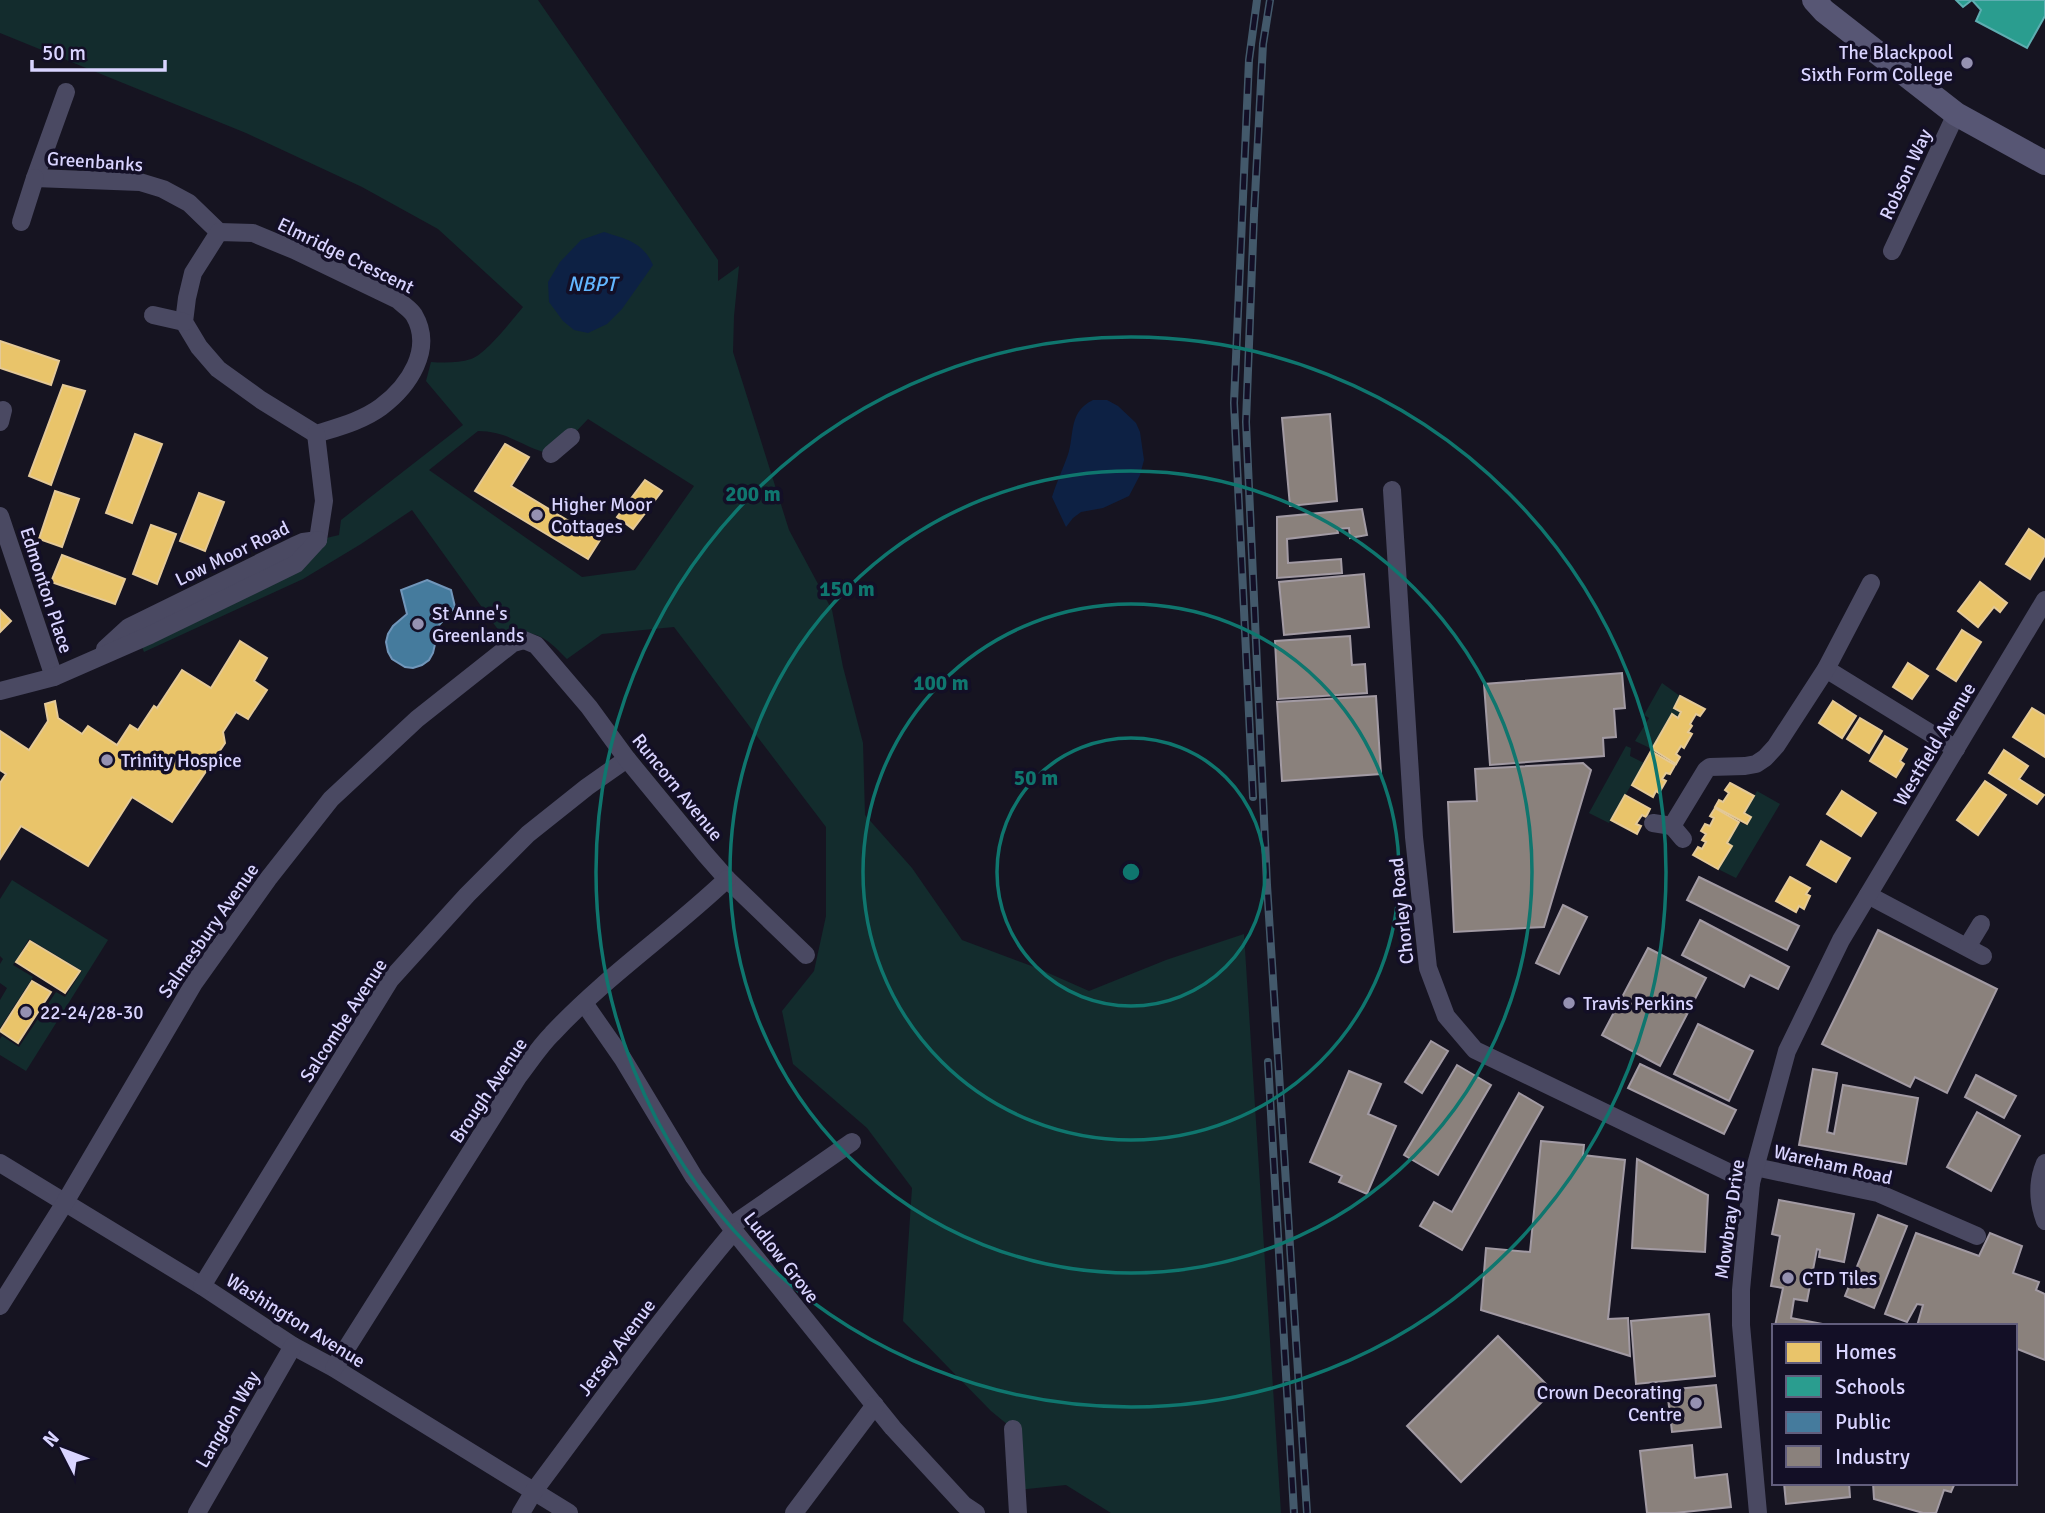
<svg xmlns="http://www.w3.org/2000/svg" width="2045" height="1513" viewBox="0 0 2045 1513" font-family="Signika,sans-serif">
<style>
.green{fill:#132c2d;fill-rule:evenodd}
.water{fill:#0d2144}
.homes{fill:#e9c46a;stroke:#e4c997;stroke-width:2}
.schools{fill:#2a9d8f;stroke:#5eaeb1;stroke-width:2}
.public{fill:#457b9d;stroke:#7196ba;stroke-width:2}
.industry{fill:#8a817c;stroke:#a29aa3;stroke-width:2}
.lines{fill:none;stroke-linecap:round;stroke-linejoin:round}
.minor{stroke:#4a4962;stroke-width:18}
.secondary{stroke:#575674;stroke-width:24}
.rail-casing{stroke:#43596b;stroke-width:8}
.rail{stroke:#130f26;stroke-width:5;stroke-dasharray:16;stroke-linecap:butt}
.ring{fill:none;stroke:#0f766e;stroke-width:3.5}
.poi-dot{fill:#9591b1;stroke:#130f26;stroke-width:2.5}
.labels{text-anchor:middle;stroke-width:7;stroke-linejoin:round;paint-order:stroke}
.poi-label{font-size:19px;fill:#d9d4ff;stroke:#130f26;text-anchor:start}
.street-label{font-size:19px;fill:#d9d4ff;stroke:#130f26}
.water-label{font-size:21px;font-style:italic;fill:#62b6ff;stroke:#130f26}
.centre{fill:#0f766e;stroke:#130f26;stroke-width:3.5}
.ring-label{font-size:21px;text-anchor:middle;font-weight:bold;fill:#0f766e;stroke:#130f26;stroke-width:7;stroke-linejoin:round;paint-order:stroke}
</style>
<rect width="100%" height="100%" fill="#161421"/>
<g class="green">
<path d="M0,0H538L718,260V281L739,266L734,316L733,352L789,530L832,610L843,667L863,743L865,815L912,868L962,940L1037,968L1089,991L1166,960L1244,934L1281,1513H1111L1066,1485L1017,1490L1013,1429L991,1411L903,1321L912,1188L867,1128L793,1064L782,1011L814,971L826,916V827L674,627L602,634L567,659C541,632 536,632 499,631L412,510L361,544L303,579L144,652L139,640L318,540L339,535L341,520L463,425L426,381L431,362C444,363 459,363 471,359C486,354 512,320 523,307L438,229L362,187L246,133L0,33ZM588,419L694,486L635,570L582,577L429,470L478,431C509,431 523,448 551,454L571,437Z"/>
<path d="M1662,683L1680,696L1674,708L1681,712L1678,718L1671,715L1652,749L1635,741L1649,718L1644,715Z"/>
<path d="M1626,746L1631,748L1630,756L1644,763L1609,823L1589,813Z"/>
<path d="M1757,791L1780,804L1736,878L1718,869L1732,847L1727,843L1739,822L1746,825L1751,817L1744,813Z"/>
<path d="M12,880L108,940L26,1071L0,1055V1039L2,1036L19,1047L56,992L65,997L82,971L29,939L13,965L33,977L0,1028V1000L7,988L0,983V964L3,959L0,956V899Z"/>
</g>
<g class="water">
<path d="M604,232C626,239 643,242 653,265L622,309L607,324L588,333L574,330L563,321L549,302L548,282L560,262L581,240Z"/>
<path d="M1093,400H1107L1118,406L1136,423L1140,432L1144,460L1140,475L1129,496L1103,508L1081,512L1073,518L1066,527L1052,497C1056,484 1061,473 1066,460C1076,438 1066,413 1093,400Z"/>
</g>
<g class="homes">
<path d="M0,341L59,361L51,385L0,368Z"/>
<path d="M63,385L85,391L51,485L29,476Z"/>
<path d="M135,434L162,444L132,523L106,513Z"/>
<path d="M505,444L529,457L511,486L600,540L588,559L475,491Z"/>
<path d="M645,480L662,491L633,529L617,517Z"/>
<path d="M55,491L79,499L62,547L39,539Z"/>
<path d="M199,493L224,502L205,551L180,541Z"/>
<path d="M151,525L176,534L157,584L133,574Z"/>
<path d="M2029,529L2045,540V555L2030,579L2006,564Z"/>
<path d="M62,555L125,579L115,604L51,582Z"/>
<path d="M1980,582L2007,603L2000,612L1994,607L1978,627L1958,611Z"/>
<path d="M0,610L11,621L0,632Z"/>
<path d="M1962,630L1981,642L1956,681L1937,669Z"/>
<path d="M240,641L267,658L254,681L267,690L248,719L236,712L223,732L225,743L172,822L132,797L88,866L21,826L0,859V783L6,774L0,770V731L29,750L48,721L45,704L55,701L58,718L82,734L88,726L117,745L130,725L138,730L154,706L157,708L182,670L211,688Z"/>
<path d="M1908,663L1928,676L1912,699L1893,687Z"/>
<path d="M1680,696L1705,709L1700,716L1696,714L1690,724L1692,726L1688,732L1692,734L1684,748L1681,746L1676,754L1680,757L1676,764L1652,749L1672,714L1678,718L1681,712L1674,708Z"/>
<path d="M1833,701L1856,716L1842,738L1819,723Z"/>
<path d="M2032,708L2045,716V757L2013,737Z"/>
<path d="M1860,718L1882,731L1869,753L1847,739Z"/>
<path d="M1885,736L1907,749L1900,761L1904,764L1896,777L1870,761Z"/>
<path d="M2004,750L2028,766L2019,779L2044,795L2037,804L1989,773Z"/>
<path d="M1651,751L1675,765L1670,774L1666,773L1662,779L1666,781L1659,793L1656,791L1653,797L1632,785Z"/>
<path d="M1985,781L2006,795L1978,835L1957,820Z"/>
<path d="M1730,783L1754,796L1744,813L1751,817L1747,824L1715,807L1719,800L1723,802L1729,793L1725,790Z"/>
<path d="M1842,791L1876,813L1861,836L1827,814Z"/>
<path d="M1625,795L1650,809L1646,817L1642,815L1636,824L1641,826L1637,834L1611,820Z"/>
<path d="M1715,808L1739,822L1727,843L1732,846L1718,869L1693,855L1698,847L1702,849L1706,842L1702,840L1706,834L1701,831L1705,824L1710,826L1714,818L1710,816Z"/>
<path d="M1821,841L1850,858L1836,882L1807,865Z"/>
<path d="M1790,877L1810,888L1806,894L1810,896L1804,909L1799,906L1796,912L1776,901Z"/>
<path d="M30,941L80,971L65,993L16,962Z"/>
<path d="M32,981L51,992L18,1043L0,1031Z"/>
</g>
<path class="schools" d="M1956,0H2045V16L2027,48L1976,21L1981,10L1972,0L1963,7Z"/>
<path class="public" d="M427,580L451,590L455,607L433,632L436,640L433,653L429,660L422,665L413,668L405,667L392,659L388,652L386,642L388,634L393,626L407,614L401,590Z"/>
<g class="industry">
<path d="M1330,414L1337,501L1290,506L1282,418Z"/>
<path d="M1362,509L1367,535L1350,538L1349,528L1337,529L1338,533L1287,539L1288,563L1341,559L1342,573L1277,578V517Z"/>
<path d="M1364,574L1369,627L1284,635L1279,582Z"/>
<path d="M1350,636L1352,665L1365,664L1367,693L1278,699L1275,641Z"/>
<path d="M1622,673L1625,708L1614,709L1616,737L1603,738L1604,756L1490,765L1484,684Z"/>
<path d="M1376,696L1381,774L1282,781L1277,702Z"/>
<path d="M1583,763L1591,770L1544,927L1454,932L1448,802L1477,801L1475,769Z"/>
<path d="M1699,877L1799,926L1787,950L1687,900Z"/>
<path d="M1563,905L1587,917L1559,974L1536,963Z"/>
<path d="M1700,920L1789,967L1778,989L1750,975L1744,987L1682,955Z"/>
<path d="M1878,930L1997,989L1947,1093L1915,1077L1910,1087L1822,1044Z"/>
<path d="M1648,948L1706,978L1660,1066L1602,1035Z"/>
<path d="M1698,1024L1753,1051L1729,1101L1674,1074Z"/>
<path d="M1431,1041L1448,1051L1422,1093L1405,1082Z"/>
<path d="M1640,1064L1736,1110L1724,1134L1628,1088Z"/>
<path d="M1457,1065L1491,1085L1438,1175L1404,1155Z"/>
<path d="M1813,1069L1837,1073L1827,1132L1834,1134L1843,1085L1918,1098L1906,1164L1799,1145Z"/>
<path d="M1349,1071L1381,1084L1368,1114L1396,1126L1367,1194L1339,1182L1342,1176L1310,1162Z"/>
<path d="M1976,1075L2016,1096L2004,1118L1965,1097Z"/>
<path d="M1519,1093L1543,1107L1462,1250L1420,1226L1434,1202L1452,1212Z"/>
<path d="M1977,1112L2020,1136L1991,1191L1947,1167Z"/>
<path d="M1541,1141L1584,1145L1583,1155L1625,1160L1608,1319L1628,1318L1630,1356L1481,1310L1486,1248L1530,1252Z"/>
<path d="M1637,1159L1708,1195L1705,1252L1632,1248Z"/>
<path d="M1779,1200L1854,1214L1844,1262L1819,1257L1820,1250L1817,1249L1807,1301L1794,1299L1791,1318L1833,1326H1775L1783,1288L1771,1286L1780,1236L1772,1234Z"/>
<path d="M1878,1215L1907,1226L1874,1308L1845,1296Z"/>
<path d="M1916,1233L1979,1256L1990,1233L2022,1246L2013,1273L2039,1282L2036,1290L2045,1294V1360L2015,1348V1326H1917L1923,1305L1917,1304L1907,1322L1885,1314Z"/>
<path d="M1709,1314L1715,1376L1636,1384L1631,1321Z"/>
<path d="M1498,1336L1553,1391L1461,1482L1407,1426Z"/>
<path d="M1716,1385L1721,1427L1672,1432L1667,1390Z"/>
<path d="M1692,1445L1695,1478L1727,1474L1731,1507L1675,1513H1647L1640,1451Z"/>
<path d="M1784,1483H1849L1850,1497L1786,1504Z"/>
<path d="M1873,1483H1955L1951,1492L1944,1490L1936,1513H1923L1874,1499Z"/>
</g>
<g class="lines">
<g class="minor">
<path d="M66,92L35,178L140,182L163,189L189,203L219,232"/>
<path d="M21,222L35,178"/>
<path d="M219,232L253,233L294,250L398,300C403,305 410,309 414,315C434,349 409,386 381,407C362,421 338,427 316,434L261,400L218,369L199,347L184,322L187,298L193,273Z"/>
<path d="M1892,251L1956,114"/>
<path d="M153,315L184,322"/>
<path d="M0,422L3,410"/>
<path d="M316,434L324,501L318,540"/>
<path d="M551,454L571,437"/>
<path d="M1392,490L1414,837L1428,968L1446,1016L1475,1050L1751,1183"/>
<path d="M0,516L54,677"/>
<path d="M105,649L129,627L294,546L303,542L318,540"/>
<path d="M1826,669L1956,749"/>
<path d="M0,691L54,677L150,635L296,564L318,540"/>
<path d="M1653,823L1672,826"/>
<path d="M1683,839L1672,826L1706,770L1710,767L1745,766L1756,764L1765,758L1776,746L1826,669L1871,583"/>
<path d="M1868,895L1983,956"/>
<path d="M1967,947L1981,924"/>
<path d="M584,1003L623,1059L694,1177L734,1231L893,1428L964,1505L976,1513"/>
<path d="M0,1163L202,1286L293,1346L334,1368L569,1513"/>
<path d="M2045,1163C2037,1182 2038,1202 2045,1221"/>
<path d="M1755,1167L1878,1193L1977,1236"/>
<path d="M731,1226L852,1142"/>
<path d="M202,1286L390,980L467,895L528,834L587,787L627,759"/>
<path d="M0,1306L64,1204L194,983L268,879L331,799L417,719L513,643L524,640L536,645L589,707L627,759L705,854L727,879L806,955"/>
<path d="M334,1368L518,1077C529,1063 539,1047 552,1034C605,977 670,933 727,879"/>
<path d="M1013,1429L1018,1513"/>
<path d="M197,1513L293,1346"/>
<path d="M521,1513L534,1491C599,1404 663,1315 734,1231"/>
<path d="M794,1513L875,1405"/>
<path d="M1758,1513L1741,1325V1290L1751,1183L1787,1051L1841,940L2045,600"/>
</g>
<path class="secondary" d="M1814,0L1824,11L1956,114L2045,163"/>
<g class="rail-casing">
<g id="rail">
<path d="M1270,0L1263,44L1254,215L1246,422L1267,885L1307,1513"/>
<path d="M1253,797L1234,403L1249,60L1257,0"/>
<path d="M1268,1062L1294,1513"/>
</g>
</g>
<use href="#rail" class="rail"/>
</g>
<g class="ring">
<circle cx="1131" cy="872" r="134"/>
<circle cx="1131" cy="872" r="268"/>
<circle cx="1131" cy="872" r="401"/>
<circle cx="1131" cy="872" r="535"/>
</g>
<g class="poi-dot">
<circle cx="1967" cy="63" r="7"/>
<circle cx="537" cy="515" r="7"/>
<circle cx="418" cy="624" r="7"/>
<circle cx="107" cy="760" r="7"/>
<circle cx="1569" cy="1003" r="7"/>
<circle cx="26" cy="1012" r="7"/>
<circle cx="1788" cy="1278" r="7"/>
<circle cx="1696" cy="1403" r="7"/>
</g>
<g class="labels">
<g class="poi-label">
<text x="1953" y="59" text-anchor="end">The Blackpool<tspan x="1953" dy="22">Sixth Form College</tspan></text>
<text x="551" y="511">Higher Moor<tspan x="551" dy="22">Cottages</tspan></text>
<text x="432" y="620">St Anne's<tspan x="432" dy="22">Greenlands</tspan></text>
<text x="121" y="767">Trinity Hospice</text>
<text x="1583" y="1010">Travis Perkins</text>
<text x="40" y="1019">22-24/28-30</text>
<text x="1802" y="1285">CTD Tiles</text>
<text x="1682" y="1399" text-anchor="end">Crown Decorating<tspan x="1682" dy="22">Centre</tspan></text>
</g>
<g class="street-label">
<text transform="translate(95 161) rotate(4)" y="7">Greenbanks</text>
<text transform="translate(1905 174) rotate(-65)" y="7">Robson Way</text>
<text transform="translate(346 255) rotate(26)" y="7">Elmridge Crescent</text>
<text transform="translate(232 553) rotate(-26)" y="7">Low Moor Road</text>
<text transform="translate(47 590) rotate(72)" y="7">Edmonton Place</text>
<text transform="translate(1934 744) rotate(-59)" y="7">Westfield Avenue</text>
<text transform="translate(678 787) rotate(51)" y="7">Runcorn Avenue</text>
<text transform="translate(1401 911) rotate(-96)" y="7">Chorley Road</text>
<text transform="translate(208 930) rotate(-55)" y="7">Salmesbury Avenue</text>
<text transform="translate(343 1020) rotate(-57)" y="7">Salcombe Avenue</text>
<text transform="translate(488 1090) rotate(-56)" y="7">Brough Avenue</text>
<text transform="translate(1833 1164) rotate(13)" y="7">Wareham Road</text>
<text transform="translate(1729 1219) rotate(-82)" y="7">Mowbray Drive</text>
<text transform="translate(782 1257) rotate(52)" y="7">Ludlow Grove</text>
<text transform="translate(296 1320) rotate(32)" y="7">Washington Avenue</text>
<text transform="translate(616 1347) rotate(-53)" y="7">Jersey Avenue</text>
<text transform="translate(227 1419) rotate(-60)" y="7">Langdon Way</text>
</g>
<g class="water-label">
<text x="592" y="291">NBPT</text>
</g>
</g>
<circle cx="1131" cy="872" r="10" class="centre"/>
<g class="ring-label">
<text x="753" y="501">200 m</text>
<text x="847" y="596">150 m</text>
<text x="941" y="690">100 m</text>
<text x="1036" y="785">50 m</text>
</g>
<rect x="1772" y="1324" width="245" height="161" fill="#130f26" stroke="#625e7d" stroke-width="2"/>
<rect x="1786" y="1342" width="35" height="21" fill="#e9c46a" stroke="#625e7d" stroke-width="2"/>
<text x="1835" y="1359" font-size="21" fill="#d9d4ff">Homes</text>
<rect x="1786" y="1376" width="35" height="21" fill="#2a9d8f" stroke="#625e7d" stroke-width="2"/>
<text x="1835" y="1394" font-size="21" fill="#d9d4ff">Schools</text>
<rect x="1786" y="1412" width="35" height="21" fill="#457b9d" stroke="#625e7d" stroke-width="2"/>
<text x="1835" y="1429" font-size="21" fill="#d9d4ff">Public</text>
<rect x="1786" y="1446" width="35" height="21" fill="#8a817c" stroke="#625e7d" stroke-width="2"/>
<text x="1835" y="1464" font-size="21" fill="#d9d4ff">Industry</text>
<g transform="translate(63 1450) rotate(312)" stroke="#130f26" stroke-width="5" paint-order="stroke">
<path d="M0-5L12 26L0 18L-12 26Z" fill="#d9d4ff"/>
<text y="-10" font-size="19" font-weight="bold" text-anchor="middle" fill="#d9d4ff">N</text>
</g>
<path d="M32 60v10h133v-10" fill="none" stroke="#d9d4ff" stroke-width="3.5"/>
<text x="42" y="60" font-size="21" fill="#d9d4ff" stroke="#130f26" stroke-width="5" paint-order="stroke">50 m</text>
</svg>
